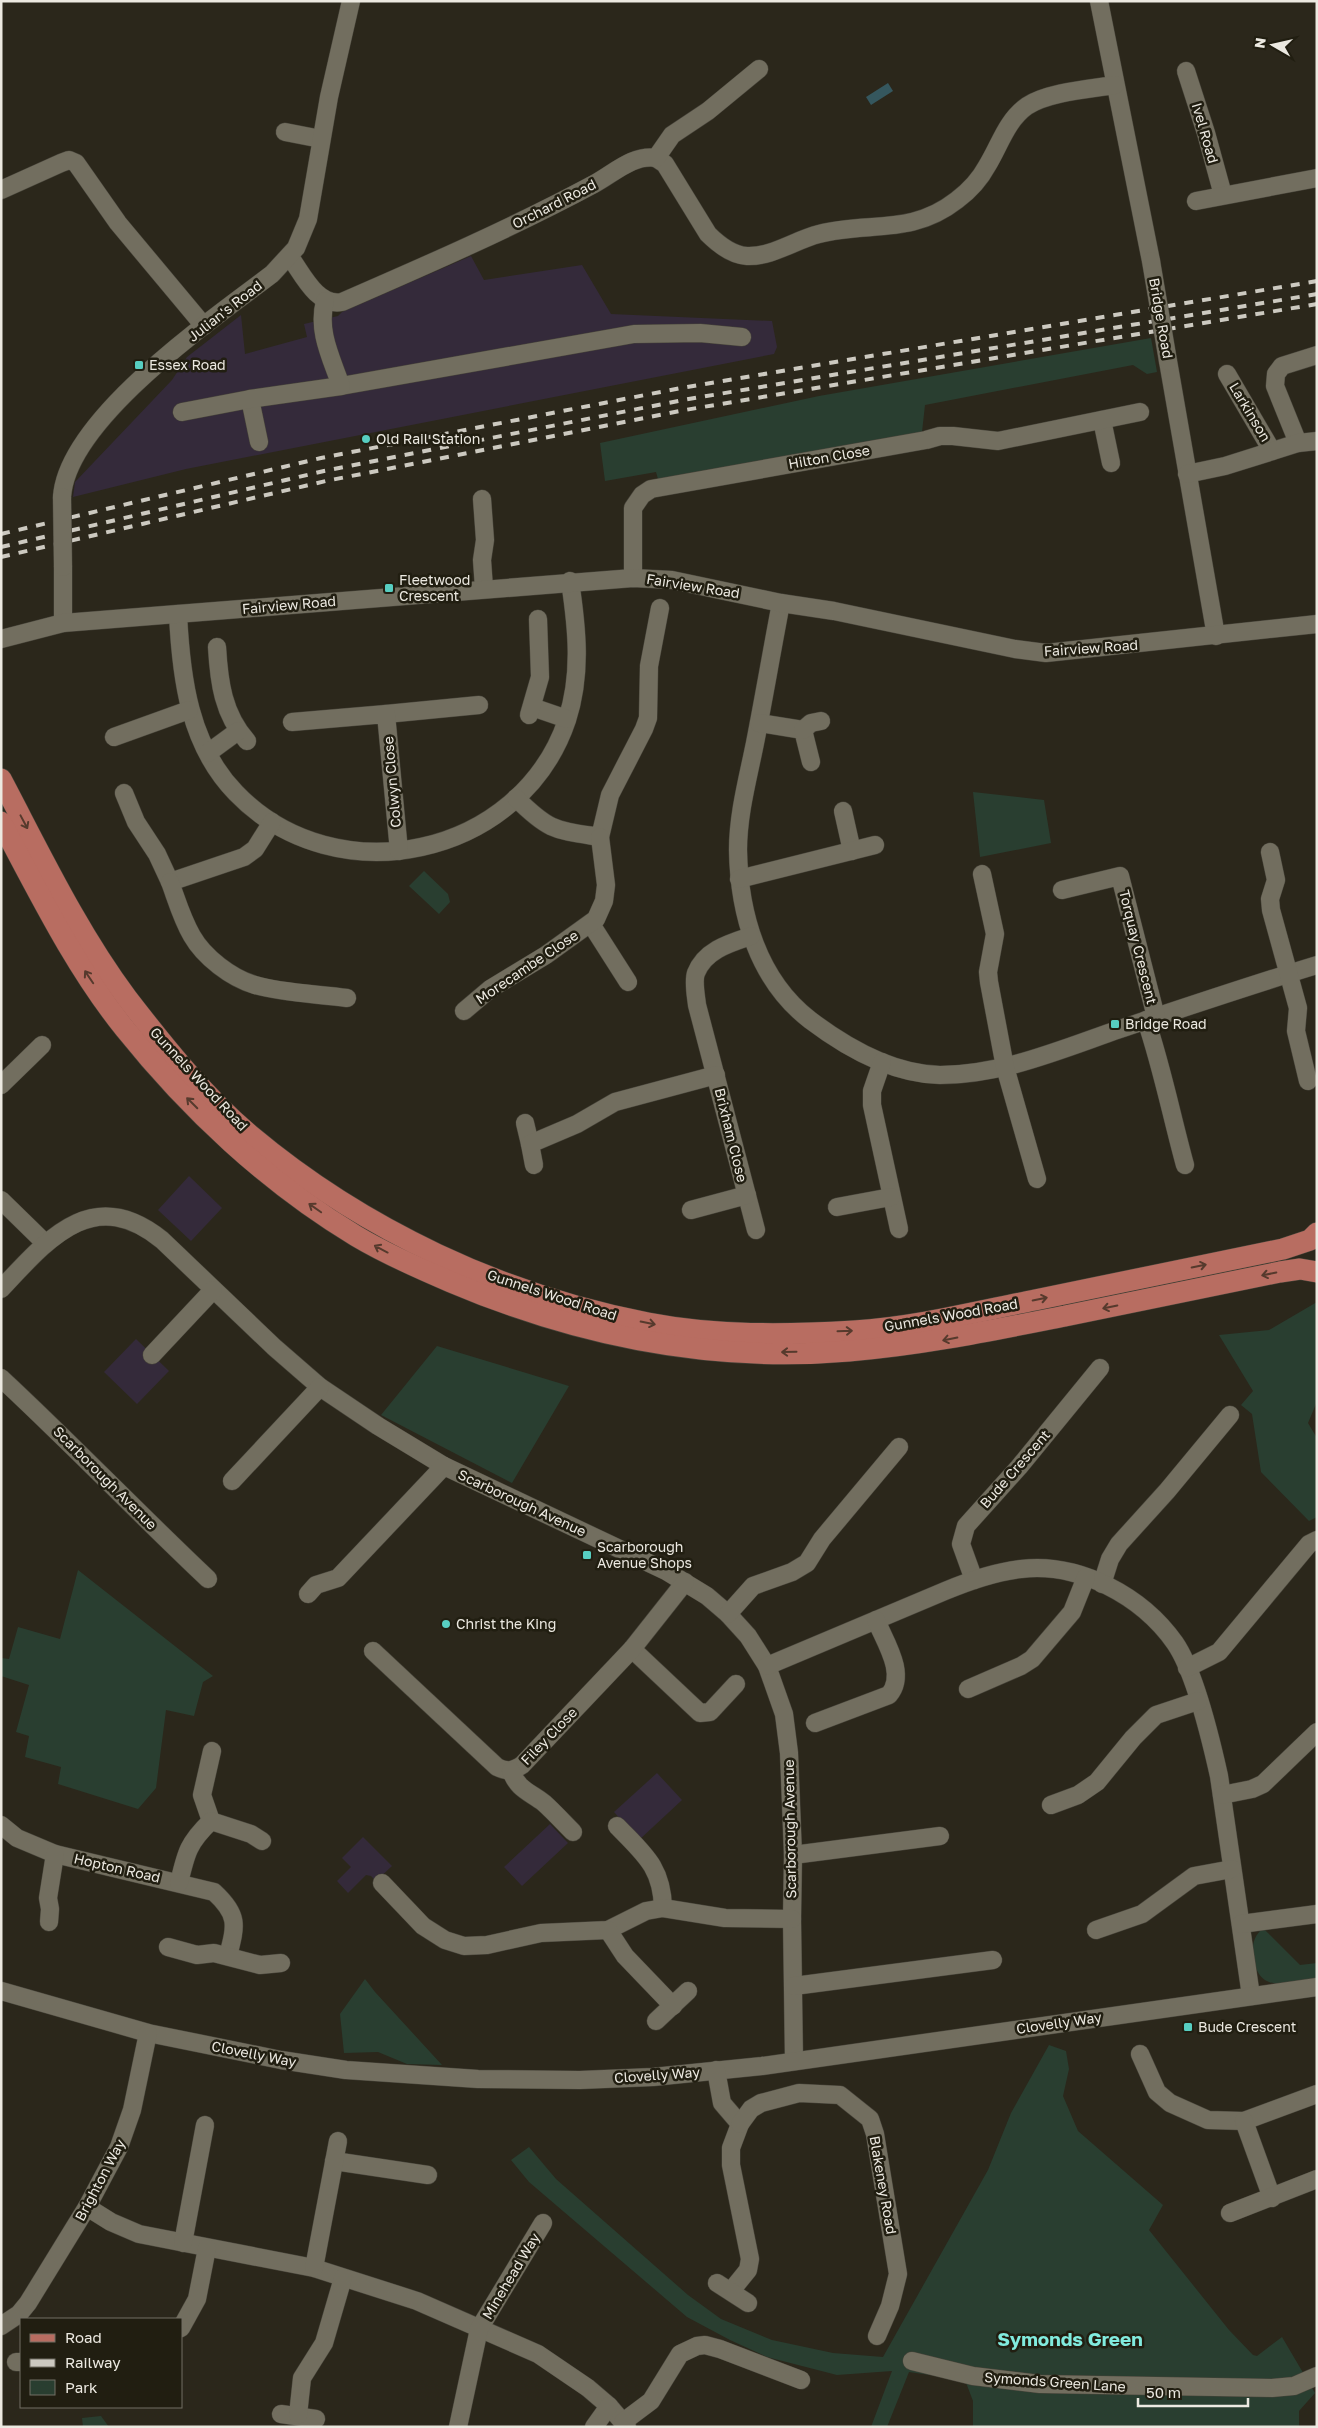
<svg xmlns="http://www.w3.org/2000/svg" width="1318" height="2428" viewBox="0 0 1318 2428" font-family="'Golos Text',sans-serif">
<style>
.industrial{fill:#342a3a}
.green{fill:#293e30}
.water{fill:#35575e}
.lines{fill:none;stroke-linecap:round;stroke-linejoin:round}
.minor-casing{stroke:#47443a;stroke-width:19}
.major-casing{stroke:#47443a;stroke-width:22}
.minor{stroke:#726e5f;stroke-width:18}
.major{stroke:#b86d61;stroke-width:21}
.rail{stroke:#ccc9c0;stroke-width:4;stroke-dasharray:9 9;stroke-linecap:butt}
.minor-bridge-casing{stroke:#47443a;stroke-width:19;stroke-linecap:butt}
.minor-bridge{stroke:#726e5f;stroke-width:18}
.oneway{stroke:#563a2d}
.poi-dot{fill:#57cec1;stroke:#211e11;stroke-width:2}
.labels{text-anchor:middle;stroke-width:5;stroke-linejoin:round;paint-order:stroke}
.street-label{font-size:14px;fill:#ece9e1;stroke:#211e11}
.poi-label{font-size:14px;fill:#ece9e1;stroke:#211e11;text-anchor:start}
.district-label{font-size:19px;font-weight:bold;fill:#81ebde;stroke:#211e11}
</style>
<rect width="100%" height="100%" fill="#2b271b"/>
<g class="industrial">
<path d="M471,256L484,280L582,265L611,314L772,321L777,347L774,354L186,469L73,497L75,482L172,380L187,357L241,315L245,354L307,337L304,324L338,316L342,312Z"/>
<path d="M189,1176L222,1208L191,1241L158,1210Z"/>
<path d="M136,1339L169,1371L137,1404L104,1372Z"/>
<path d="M657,1773L682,1800L639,1840L614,1812Z"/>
<path d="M550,1824L568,1843L522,1886L504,1867Z"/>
<path d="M363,1837L392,1866L376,1881L371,1876L366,1875L348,1893L337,1881L351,1867L342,1858Z"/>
</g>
<g class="green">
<path d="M1151,338L1157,372L1147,374L1133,365L925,405L922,432L658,479L656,472L605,481L600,443L819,396Z"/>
<path d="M973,792L1044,800L1051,843L980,857Z"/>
<path d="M424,871L448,894L450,902L439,914L409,886Z"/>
<path d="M1317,1302L1316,1404L1308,1423L1317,1438V1517L1309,1521L1261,1472L1252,1414L1241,1405L1253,1391L1219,1335L1269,1330Z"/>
<path d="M437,1346L569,1386L512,1483L381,1415Z"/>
<path d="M78,1570L213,1676L203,1682L194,1716L166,1710L156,1788L138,1809L58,1784L61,1767L25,1757L29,1736L16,1732L29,1685L1,1676V1658L9,1659L18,1627L60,1639Z"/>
<path d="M1263,1928L1300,1965L1317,1963V1978C1287,1982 1259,1996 1253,1956C1252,1944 1254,1936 1263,1928Z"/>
<path d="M365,1979L375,1992L442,2065L407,2064L378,2052L344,2053L340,2014Z"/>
<path d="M1049,2045L1066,2051L1069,2069L1063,2096L1078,2131L1163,2205L1149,2230L1229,2330L1253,2355L1257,2356L1282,2337L1315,2393L1299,2411V2427H973V2401L965,2380L909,2372L887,2427H871L892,2371L837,2375L767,2357L730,2340L687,2317L529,2182L511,2160L529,2147L556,2179L688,2295L721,2319L772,2340L833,2353L883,2357L988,2170L1011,2113Z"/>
<path d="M101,2416L109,2427H83L82,2418Z"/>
</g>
<path class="water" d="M888,83L893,91L871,105L866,97Z"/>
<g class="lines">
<g class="minor-casing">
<g id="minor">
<path d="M1099,1L1151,261"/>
<path d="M1186,71L1206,133L1223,195"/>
<path d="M285,132L321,139"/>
<path d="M656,158L665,164L708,234C718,244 731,255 747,256C772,257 795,240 819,234C869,221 911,236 957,200C969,191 980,179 987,166C1000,145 1006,121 1027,106C1048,92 1090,89 1115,85"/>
<path d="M1,190L61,163L69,160L76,163L118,223L204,326"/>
<path d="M1196,201L1317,178"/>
<path d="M290,257C302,273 317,307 342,302C427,265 512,228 594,184C613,174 633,154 656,158L672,135L708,111L759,69"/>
<path d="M1168,361L1216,636"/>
<path d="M1227,374L1272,451"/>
<path d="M341,386L634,334L700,333L742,337"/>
<path d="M250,399L259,442"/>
<path d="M182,412L250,399L341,386C331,357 317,331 325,301"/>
<path d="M1102,420L1111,463"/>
<path d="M1298,443L1275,386L1276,374L1282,366L1317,355"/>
<path d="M1187,474L1225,466L1298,443L1317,441"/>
<path d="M62,497C67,419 213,319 272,274L296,248L308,219L329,97L351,1"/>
<path d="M482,499L485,540L482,560L484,588"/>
<path d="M633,578V508L642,495L651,489L926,440L940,436H953L998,441L1140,412"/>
<path d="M781,603C772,650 764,697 755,743C748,778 738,814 738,850C739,914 758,980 810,1020C847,1048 892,1074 940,1075C1002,1075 1062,1049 1120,1029C1186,1007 1251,985 1317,965"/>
<path d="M178,614C181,677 189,745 236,793C336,897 521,857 567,720C582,674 577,628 570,581"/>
<path d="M63,623V567"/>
<path d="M1,639L63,623L633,578L672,580L781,603L834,611L1015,649L1046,653L1317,624"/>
<path d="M217,647C219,682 223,714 247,741"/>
<path d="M532,707L567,719"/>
<path d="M386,714L479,705"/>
<path d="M529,715L540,677L538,619"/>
<path d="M292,722L386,714L399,851"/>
<path d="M759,723L803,730L811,762"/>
<path d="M803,730L811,723L821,721"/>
<path d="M114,737L189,710"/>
<path d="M208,753L238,731"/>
<path d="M124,793L136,822L157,854L170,882L244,857L255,849L272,822"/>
<path d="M516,798C549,831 555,830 600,837L610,795L644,729L648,718L649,666L660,608"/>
<path d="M843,811L852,851"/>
<path d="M1270,852L1276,880L1270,899L1271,910L1298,1008L1296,1031L1308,1081"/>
<path d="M982,874L995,934L988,972L989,982L1005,1067L1037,1179"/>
<path d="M739,879L875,845"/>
<path d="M170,882C177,901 182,919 192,936C204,957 231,978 255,985C281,993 319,994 347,998"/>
<path d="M1062,890L1120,876L1156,1017"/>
<path d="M591,924L628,982"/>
<path d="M751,936C730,943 705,950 696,973C693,981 696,996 697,1005L756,1230"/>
<path d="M464,1011L490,989L546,955L596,919L604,901L606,885L600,837"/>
<path d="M1146,1020C1162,1067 1172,1118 1185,1165"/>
<path d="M882,1062L872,1091V1105L899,1229"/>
<path d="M1,1085L42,1045"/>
<path d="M525,1123L530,1144"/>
<path d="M534,1165L530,1144L577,1124L615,1102L716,1075"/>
<path d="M1,1200L45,1243"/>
<path d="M837,1207L891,1197"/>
<path d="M691,1210L747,1195"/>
<path d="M1,1289C48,1239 93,1184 162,1240L274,1347L320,1387L378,1426L444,1466L666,1571L707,1596L728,1614L748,1636L767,1666L784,1714L789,1753L793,1855L792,1919L794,2061"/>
<path d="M152,1355L213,1290"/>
<path d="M1,1378C72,1444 138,1513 208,1579"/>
<path d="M232,1481L320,1387"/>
<path d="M974,1580L961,1544L966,1526L1019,1467L1100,1368"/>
<path d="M1102,1584L1110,1559L1119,1544L1167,1491L1230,1415"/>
<path d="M308,1594L316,1585L338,1578L444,1466"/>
<path d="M728,1614L753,1586L792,1572L807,1563L822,1539L899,1447"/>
<path d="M632,1649L700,1713L710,1712L736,1684"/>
<path d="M373,1651L497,1767C507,1772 513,1771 522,1765L632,1649L685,1582"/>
<path d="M767,1666L945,1591C969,1581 994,1572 1021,1569C1079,1562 1142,1596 1175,1643C1195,1672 1211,1740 1219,1776L1251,1996"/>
<path d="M1187,1668L1219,1652L1309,1544L1317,1540"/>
<path d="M968,1689L1021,1666L1032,1659L1072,1612L1086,1577"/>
<path d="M815,1723L889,1695C907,1674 885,1642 876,1620"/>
<path d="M511,1771C518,1790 530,1792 544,1803C554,1812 564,1823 573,1832"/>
<path d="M1222,1795L1252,1789L1263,1784L1317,1732"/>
<path d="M1051,1805L1078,1795L1097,1782L1133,1738L1156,1715L1198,1701"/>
<path d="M211,1821L202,1795L212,1751"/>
<path d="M1,1825L17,1838L55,1854L214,1892C239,1915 236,1925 228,1956"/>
<path d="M617,1826C644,1854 662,1867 663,1908"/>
<path d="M793,1855L940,1836"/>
<path d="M179,1883C186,1853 188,1843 211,1821L251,1834L262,1841"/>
<path d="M382,1883L423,1926L445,1940L464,1946L487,1945L541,1933L608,1930L646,1911L663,1908L725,1918L792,1919"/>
<path d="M49,1922L50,1909L48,1898L55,1854"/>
<path d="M1241,1924L1317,1914"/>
<path d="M608,1930L625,1956L673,2006"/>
<path d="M1096,1930L1142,1914L1194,1876L1232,1869"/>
<path d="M168,1947L197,1955L214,1953L260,1965L281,1963"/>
<path d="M794,1986L993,1960"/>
<path d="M1,1991L148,2033L281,2060L346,2070L478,2079L580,2080L653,2077L762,2066L1317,1987"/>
<path d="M656,2021L688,1991"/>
<path d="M1140,2054L1157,2092L1170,2103L1208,2120L1244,2121L1317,2094"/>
<path d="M716,2070L722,2103L740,2124L731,2148V2165L750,2259L748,2270L731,2291"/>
<path d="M1244,2121L1272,2198"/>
<path d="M740,2124L751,2109L761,2103L799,2093L840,2095L870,2119L875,2134L898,2274L890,2306L877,2336"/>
<path d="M334,2161L428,2175"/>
<path d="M87,2207L111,2222L139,2234L314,2268L417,2301L538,2354L588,2388L609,2406L627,2427"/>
<path d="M1230,2213L1317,2179"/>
<path d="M183,2243L205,2125"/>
<path d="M314,2268L338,2141"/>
<path d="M717,2283L748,2303"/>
<path d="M1,2326L19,2314L28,2303L87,2207L119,2147L132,2110L148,2033"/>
<path d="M181,2328L197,2299L207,2248"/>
<path d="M912,2361L973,2376L1040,2384L1272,2388L1294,2386L1317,2376"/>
<path d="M16,2362H21"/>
<path d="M281,2414L316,2419"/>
<path d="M298,2415L302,2378L324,2343L343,2278"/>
<path d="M623,2422L651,2401L680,2354L697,2346L705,2345L720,2349L801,2380"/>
<path d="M458,2427L479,2329L543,2223"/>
<path d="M594,2427L609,2406"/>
</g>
</g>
<g class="major-casing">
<g id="major">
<path d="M1,779C40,853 77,931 127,998C164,1046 204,1096 250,1135C362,1229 504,1296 648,1323C715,1336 786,1335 854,1331C915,1327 975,1312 1035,1300C1118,1283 1200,1266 1283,1249L1310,1240L1317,1233"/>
<path d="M1,822C39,893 75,967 125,1029C189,1109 268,1183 356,1236C386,1254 418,1268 451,1282C578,1336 710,1363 849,1351C923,1345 994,1330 1065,1316C1137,1301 1209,1286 1280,1272L1300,1269L1317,1272"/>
</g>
</g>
<use href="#minor" class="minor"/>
<use href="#major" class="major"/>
<g class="rail">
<path d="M1,534L321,458L681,388L1317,281"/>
<path d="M1,547L324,471L683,400L1317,294"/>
<path d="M1,557L326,481L685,410L1317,304"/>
</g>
<g class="minor-bridge-casing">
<g id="minor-bridge">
<path d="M1151,261L1168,361"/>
<path d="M62,497L63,567"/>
</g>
</g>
<use href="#minor-bridge" class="minor-bridge"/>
</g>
<defs><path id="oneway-shaft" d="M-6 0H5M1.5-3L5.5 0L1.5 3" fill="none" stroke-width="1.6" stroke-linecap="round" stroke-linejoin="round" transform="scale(1.25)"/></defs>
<g class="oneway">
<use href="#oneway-shaft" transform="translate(24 822) rotate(62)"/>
<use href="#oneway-shaft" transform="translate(89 977) rotate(-124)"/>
<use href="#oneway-shaft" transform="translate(192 1103) rotate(-135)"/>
<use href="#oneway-shaft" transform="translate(315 1208) rotate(-145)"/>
<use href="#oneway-shaft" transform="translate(381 1249) rotate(-152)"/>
<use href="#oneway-shaft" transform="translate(1199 1266) rotate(-12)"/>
<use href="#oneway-shaft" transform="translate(1269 1274) rotate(168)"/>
<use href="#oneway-shaft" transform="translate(1040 1299) rotate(-12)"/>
<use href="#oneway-shaft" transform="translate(1110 1307) rotate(168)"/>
<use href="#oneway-shaft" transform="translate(648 1323) rotate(11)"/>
<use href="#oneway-shaft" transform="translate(845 1331) rotate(-2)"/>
<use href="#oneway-shaft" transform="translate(950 1339) rotate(169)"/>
<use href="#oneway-shaft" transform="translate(789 1352) rotate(179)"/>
</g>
<g class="poi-dot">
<rect x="134" y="360" width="10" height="10" rx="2.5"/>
<circle cx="366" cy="439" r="5"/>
<rect x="384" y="583" width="10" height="10" rx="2.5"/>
<rect x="1110" y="1019" width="10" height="10" rx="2.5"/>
<rect x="582" y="1550" width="10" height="10" rx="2.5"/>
<circle cx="446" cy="1624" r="5"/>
<rect x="1183" y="2022" width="10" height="10" rx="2.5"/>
</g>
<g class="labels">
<g class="street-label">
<text transform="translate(1205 133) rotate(74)" y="5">Ivel Road</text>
<text transform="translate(554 204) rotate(-27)" y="5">Orchard Road</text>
<text transform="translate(225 311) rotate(-38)" y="5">Julian's Road</text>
<text transform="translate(1161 318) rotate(80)" y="5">Bridge Road</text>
<text transform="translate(1250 412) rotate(59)" y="5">Larkinson</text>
<text transform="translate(829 457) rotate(-10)" y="5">Hilton Close</text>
<text transform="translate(693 586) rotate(9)" y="5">Fairview Road</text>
<text transform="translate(289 605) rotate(-5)" y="5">Fairview Road</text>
<text transform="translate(1091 648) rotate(-4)" y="5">Fairview Road</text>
<text transform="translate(392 782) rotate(-95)" y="5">Colwyn Close</text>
<text transform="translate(1138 947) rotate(76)" y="5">Torquay Crescent</text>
<text transform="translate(527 967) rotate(-34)" y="5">Morecambe Close</text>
<text transform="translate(199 1079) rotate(47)" y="5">Gunnels Wood Road</text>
<text transform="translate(731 1135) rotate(76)" y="5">Brixham Close</text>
<text transform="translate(552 1295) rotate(18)" y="5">Gunnels Wood Road</text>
<text transform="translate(951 1315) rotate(-10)" y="5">Gunnels Wood Road</text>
<text transform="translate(1015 1469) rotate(-49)" y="5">Bude Crescent</text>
<text transform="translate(105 1478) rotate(45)" y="5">Scarborough Avenue</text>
<text transform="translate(522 1503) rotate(25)" y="5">Scarborough Avenue</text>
<text transform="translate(549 1736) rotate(-46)" y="5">Filey Close</text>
<text transform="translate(790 1829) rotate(-91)" y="5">Scarborough Avenue</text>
<text transform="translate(117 1868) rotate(13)" y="5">Hopton Road</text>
<text transform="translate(1059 2023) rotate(-8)" y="5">Clovelly Way</text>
<text transform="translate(254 2054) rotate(11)" y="5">Clovelly Way</text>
<text transform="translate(657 2075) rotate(-4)" y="5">Clovelly Way</text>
<text transform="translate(100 2180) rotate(-62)" y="5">Brighton Way</text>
<text transform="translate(883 2185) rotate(80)" y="5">Blakeney Road</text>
<text transform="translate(511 2276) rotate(-59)" y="5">Minehead Way</text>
<text transform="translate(1055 2382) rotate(4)" y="5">Symonds Green Lane</text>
</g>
<g class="poi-label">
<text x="149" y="370">Essex Road</text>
<text x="376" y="444">Old Rail Station</text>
<text x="399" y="585">Fleetwood<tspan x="399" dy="16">Crescent</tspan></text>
<text x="1125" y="1029">Bridge Road</text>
<text x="597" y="1552">Scarborough<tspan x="597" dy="16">Avenue Shops</tspan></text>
<text x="456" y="1629">Christ the King</text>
<text x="1198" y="2032">Bude Crescent</text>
</g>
<g class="district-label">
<text x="1070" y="2346">Symonds Green</text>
</g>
</g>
<rect width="1318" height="2428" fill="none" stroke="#ece9e1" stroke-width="5"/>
<rect x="20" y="2318" width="162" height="90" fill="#211e11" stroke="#726f64"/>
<rect x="30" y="2334" width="25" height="8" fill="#b86d61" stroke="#726f64"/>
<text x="65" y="2343" font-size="15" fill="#ece9e1">Road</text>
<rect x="30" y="2359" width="25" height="8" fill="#ccc9c0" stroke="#726f64"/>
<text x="65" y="2368" font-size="15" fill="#ece9e1">Railway</text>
<rect x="30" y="2380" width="25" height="15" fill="#293e30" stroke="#726f64"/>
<text x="65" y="2393" font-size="15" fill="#ece9e1">Park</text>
<g transform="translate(1273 45) rotate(279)" stroke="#211e11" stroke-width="4" paint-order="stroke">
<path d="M0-4L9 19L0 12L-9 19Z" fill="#ece9e1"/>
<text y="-8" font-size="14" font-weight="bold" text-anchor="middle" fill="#ece9e1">N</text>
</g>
<path d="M1138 2398v8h110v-8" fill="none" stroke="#ece9e1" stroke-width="2.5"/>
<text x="1146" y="2398" font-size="15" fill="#ece9e1" stroke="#211e11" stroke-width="4" paint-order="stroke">50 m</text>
</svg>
